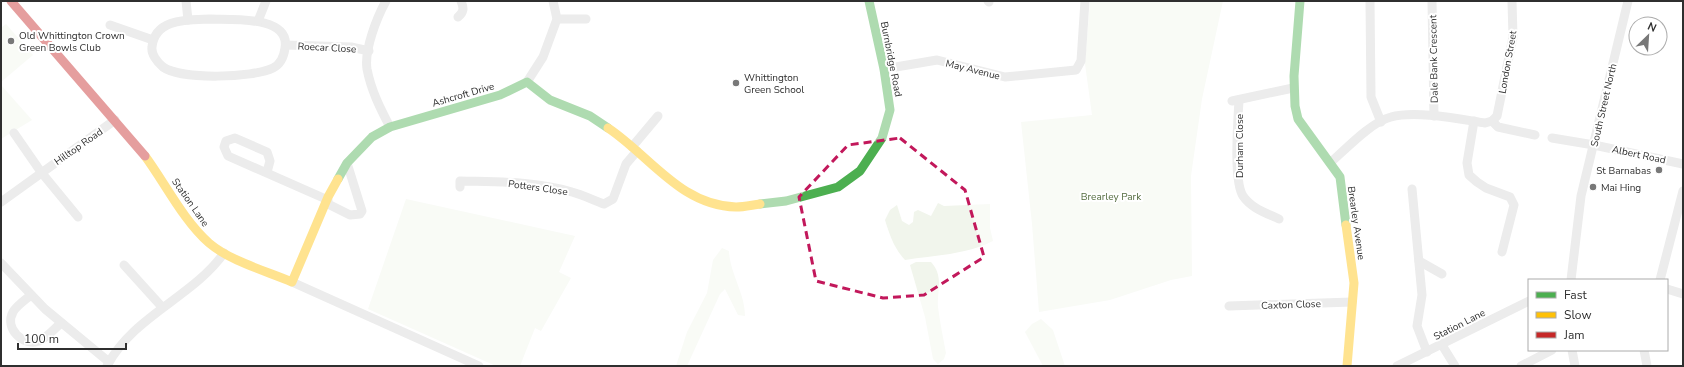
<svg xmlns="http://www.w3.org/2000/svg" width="1684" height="367" viewBox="0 0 1684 367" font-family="'Nunito Sans',sans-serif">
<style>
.green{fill:#f1f5ec}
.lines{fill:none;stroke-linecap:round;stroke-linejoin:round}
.street{stroke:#d4d4d4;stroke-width:9}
.fast{stroke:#4caf50;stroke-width:9}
.slow{stroke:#ffc107;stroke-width:9}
.jam{stroke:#c62828;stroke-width:9}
.marked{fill:none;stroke:#c2185b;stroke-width:3;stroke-dasharray:8 5;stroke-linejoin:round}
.poi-dot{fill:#787878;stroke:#fff;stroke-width:1.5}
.labels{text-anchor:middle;stroke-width:4;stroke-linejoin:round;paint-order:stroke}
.poi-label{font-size:10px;fill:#2f2f2f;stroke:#fff;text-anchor:start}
.street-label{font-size:10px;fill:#2f2f2f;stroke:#fff}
.park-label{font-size:10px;fill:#516a3c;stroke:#fff}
</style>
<rect width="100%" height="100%" fill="#fff"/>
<g class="green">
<path d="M1090,1H1223L1202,99L1191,176L1192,276L1171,280L1110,300L1039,312L1032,224L1021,122L1092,115L1085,64Z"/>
<path d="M6,24L33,55L1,82V28Z"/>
<path d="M1,85L32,120L1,139Z"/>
<path d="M406,199L575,236L559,272L571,278L541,331L535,328L520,366H496L368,309Z"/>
<path d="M938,203L944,206L990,204V228L993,241C965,255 936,255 905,260C894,248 890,236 885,220L890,210L897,205L902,221L909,225L913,222L914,212L918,210L931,216Z"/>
<path d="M722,248L729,251C730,274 745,293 745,316L738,315L725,289L720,294L687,366H676L687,332L707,293L713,260Z"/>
<path d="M916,262H931C944,276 937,291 938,307C940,322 943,338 946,353L944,359L938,364L933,359L925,317L910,265Z"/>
<path d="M1041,319L1053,330L1065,366H1043L1025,332L1032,324Z"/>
</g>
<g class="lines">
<g class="street">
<path d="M186,1L188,20"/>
<path d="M386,1C377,17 364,50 367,69C371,90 380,108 390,127"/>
<path d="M988,1L989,2"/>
<path d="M1370,1L1371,97L1381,122"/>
<path d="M1432,1L1434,116"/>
<path d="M458,17C464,12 464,8 461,1"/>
<path d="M210,19C230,20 291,15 285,48C284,56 281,64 273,68C253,78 181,80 163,67C157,62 151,54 152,47C155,18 188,20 210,19Z"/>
<path d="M557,19H586"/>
<path d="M258,21L266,1"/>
<path d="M110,25L153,40"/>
<path d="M286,45L351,47L369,51"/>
<path d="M884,69L937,60L1005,77L1076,70L1081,61L1085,1"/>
<path d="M527,82L543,57L557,19L553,1"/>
<path d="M1239,100C1238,120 1233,181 1243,196C1251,208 1266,213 1279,219"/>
<path d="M1232,101L1293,88"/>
<path d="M1474,121L1467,163L1469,175L1477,182L1486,188L1510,197L1514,205L1502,252"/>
<path d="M1492,121L1498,127L1535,135"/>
<path d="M14,133L41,172L78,217"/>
<path d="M1552,138L1594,145L1683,164"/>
<path d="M632,147L658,116"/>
<path d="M1330,163C1346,149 1371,122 1391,117C1415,110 1459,119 1485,123L1492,121L1497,116L1513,37L1512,1"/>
<path d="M267,172L270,161L267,152L235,138L226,141L224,147L228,156L328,200"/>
<path d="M460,187V181C497,182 536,181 572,192C583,195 593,200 604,204L613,199L626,164L637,151"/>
<path d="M1412,189L1422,295L1417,326L1427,352"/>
<path d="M1,202L115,120"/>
<path d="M326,203L350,215L360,214L362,211L347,163"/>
<path d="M1419,261L1442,274"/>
<path d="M1,263L45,309L109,362"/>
<path d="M124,265L162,307"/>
<path d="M1571,280L1581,196L1628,1"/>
<path d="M1660,280L1683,191"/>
<path d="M292,282L479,366"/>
<path d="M1667,289L1683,294"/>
<path d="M31,295C25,300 16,306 13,312C4,328 23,347 39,341C48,337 54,329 61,323"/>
<path d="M1229,306L1352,302"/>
<path d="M1442,345L1455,366"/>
<path d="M1572,350L1575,366"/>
<path d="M1644,350L1647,366"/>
<path d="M107,366C133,316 193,297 224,253"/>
<path d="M1397,366L1529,301"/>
<path d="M1521,366L1552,350"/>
</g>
<g class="fast">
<path d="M1300,1L1294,76L1295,106L1298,119L1340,177L1346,225"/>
<path d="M338,179L347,163L372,137L390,127L500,95L527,82L550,100L590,116L608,128"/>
<path d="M760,204L786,201L838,187L860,171L882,138L890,110L884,69L869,1"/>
</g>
<g class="slow">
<path d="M608,128C650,156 681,206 736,207C744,207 752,205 760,204"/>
<path d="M145,156C165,183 183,220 209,243C230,261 266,271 292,282L328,197L338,179"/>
<path d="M1346,225L1354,283L1347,366"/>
</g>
<path class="jam" d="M11,1L145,156"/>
</g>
<path d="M0 0H1684V367H0ZM900,138L965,190L984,257L924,295L883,298L816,281L799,197L848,145Z" fill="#fff" fill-opacity=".55" fill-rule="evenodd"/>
<path class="marked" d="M900,138L965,190L984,257L924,295L883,298L816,281L799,197L848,145Z"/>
<g class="poi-dot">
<circle cx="11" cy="41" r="4"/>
<circle cx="736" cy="83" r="4"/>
<circle cx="1659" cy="170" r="4"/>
<circle cx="1593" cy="187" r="4"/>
</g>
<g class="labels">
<g class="poi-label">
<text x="19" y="39">Old Whittington Crown<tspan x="19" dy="12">Green Bowls Club</tspan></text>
<text x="744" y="81">Whittington<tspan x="744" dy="12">Green School</tspan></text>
<text x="1651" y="174" text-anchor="end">St Barnabas</text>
<text x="1601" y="191">Mai Hing</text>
</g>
<g class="street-label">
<text transform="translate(327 47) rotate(3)" y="4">Roecar Close</text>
<text transform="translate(892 59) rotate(79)" y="4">Burnbridge Road</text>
<text transform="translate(1433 59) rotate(-91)" y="4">Dale Bank Crescent</text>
<text transform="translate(1507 62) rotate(-80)" y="4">London Street</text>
<text transform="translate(973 69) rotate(14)" y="4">May Avenue</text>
<text transform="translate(463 94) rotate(-16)" y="4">Ashcroft Drive</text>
<text transform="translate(1603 105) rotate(-77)" y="4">South Street North</text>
<text transform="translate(78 146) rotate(-35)" y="4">Hilltop Road</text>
<text transform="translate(1239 146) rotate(-90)" y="4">Durham Close</text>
<text transform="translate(1639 154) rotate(12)" y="4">Albert Road</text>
<text transform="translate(538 187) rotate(8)" y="4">Potters Close</text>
<text transform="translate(191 202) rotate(55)" y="4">Station Lane</text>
<text transform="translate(1357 223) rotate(82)" y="4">Brearley Avenue</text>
<text transform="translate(1291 304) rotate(-2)" y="4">Caxton Close</text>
<text transform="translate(1459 324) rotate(-27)" y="4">Station Lane</text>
</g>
<g class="park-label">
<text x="1111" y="200">Brearley Park</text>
</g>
</g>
<rect width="1684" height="367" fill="none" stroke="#2f2f2f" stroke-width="4"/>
<rect x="1528" y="279" width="140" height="72" fill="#ffffff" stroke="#acacac"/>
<rect x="1536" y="292" width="20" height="6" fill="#4caf50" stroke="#acacac"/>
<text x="1564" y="299" font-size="12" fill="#2f2f2f">Fast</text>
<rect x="1536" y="312" width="20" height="6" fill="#ffc107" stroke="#acacac"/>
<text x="1564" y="319" font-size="12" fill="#2f2f2f">Slow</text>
<rect x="1536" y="332" width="20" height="6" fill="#c62828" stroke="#acacac"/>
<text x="1564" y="339" font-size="12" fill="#2f2f2f">Jam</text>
<g transform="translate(1648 36) rotate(25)"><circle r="19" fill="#ffffff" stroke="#acacac"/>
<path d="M0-3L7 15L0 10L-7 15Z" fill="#787878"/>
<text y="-6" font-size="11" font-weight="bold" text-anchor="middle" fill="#2f2f2f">N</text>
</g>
<path d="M18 343v6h108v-6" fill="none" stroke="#2f2f2f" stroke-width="2"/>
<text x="24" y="343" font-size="12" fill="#2f2f2f" stroke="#ffffff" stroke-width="3" paint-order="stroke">100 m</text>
</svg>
